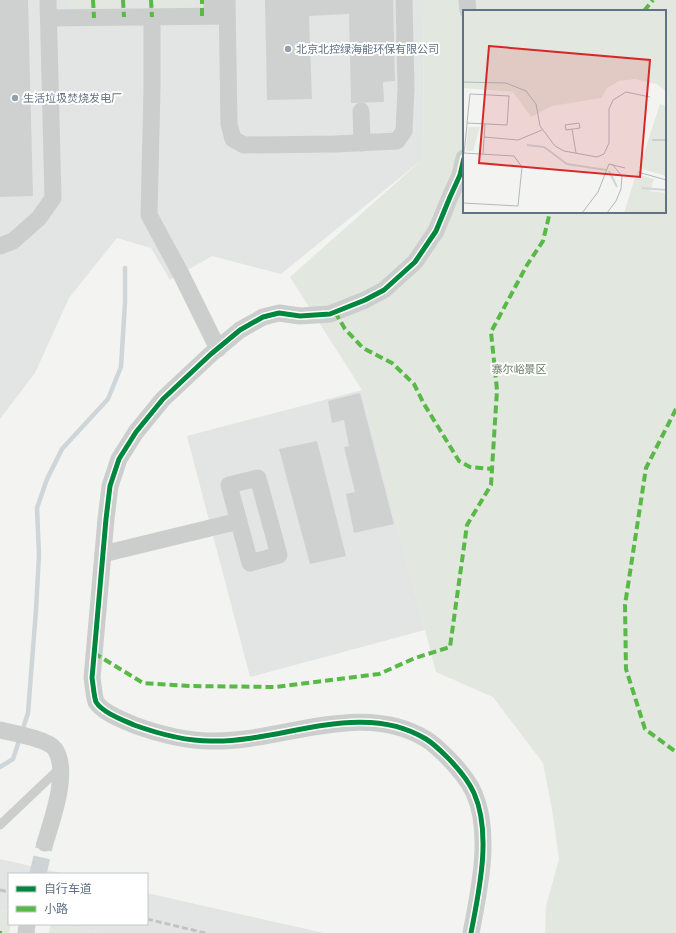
<svg xmlns="http://www.w3.org/2000/svg" width="676" height="933" viewBox="0 0 676 933" font-family="'PT Sans Narrow','Noto Sans SC',sans-serif">
<style>
.built{fill:#e3e5e4}
.green{fill:#e2e7df;fill-rule:evenodd}
.lines{fill:none;stroke-linecap:round;stroke-linejoin:round}
.stream{stroke:#cfd6d9;stroke-width:4.5}
.building{fill:#cfd1d1}
.street-tunnel{stroke:#ced4d6;stroke-width:17;stroke-dasharray:17 8;stroke-linecap:butt}
.lane{stroke:#cccece;stroke-width:9}
.street{stroke:#cccece;stroke-width:17}
.rail{stroke:#c2c4c4;stroke-width:3;stroke-dasharray:6 3;stroke-linecap:butt}
.quiet{stroke:#58b947;stroke-width:4;stroke-dasharray:8 4;stroke-linecap:butt}
.cycleway-casing{stroke:#fff;stroke-width:8}
.cycleway{stroke:#00873e;stroke-width:5}
.poi-dot{fill:#94a0aa;stroke:#fff;stroke-width:1.5}
.labels{text-anchor:middle;stroke-width:4;stroke-linejoin:round;paint-order:stroke}
.poi-label{font-size:11px;fill:#617284;stroke:#fff;text-anchor:start}
.park-label{font-size:11px;fill:#647a60;stroke:#fff}
.inset-river{fill:none;stroke:#cfd6d9;stroke-width:2}
.inset-road{fill:none;stroke:#b0b8be;stroke-width:1}
.view{fill:#d62828;fill-opacity:0.15;stroke:#d62828;stroke-width:2}
.inset-edge{fill:none;stroke:#617284;stroke-width:2}
</style>
<rect width="100%" height="100%" fill="#f3f4f1"/>
<g class="built">
<path d="M0,0H424L423,159L281,274L212,256L170,280L151,248L117,238L69,298L35,373L0,419Z"/>
<path d="M362,390L425,630L250,677L187,436Z"/>
<path d="M0,859L65,874H9V912L0,910Z"/>
<path d="M147,893L324,933H98L60,924H147Z"/>
</g>
<g class="green">
<path d="M68,0H89V8L68,9Z"/>
<path d="M98,0H119V8L98,9Z"/>
<path d="M155,0H194L195,9H155Z"/>
<path d="M424,0H676V933H545L546,906L559,859L552,809L543,763L493,697L436,672L362,390L290,277L423,159ZM464,11H665V212H464Z"/>
<path d="M0,910L9,912V924H11L9,933H0Z"/>
<path d="M51,924H60L98,933H49Z"/>
</g>
<g class="lines">
<g class="stream">
<path d="M22,731L28,713L36,610L39,555L37,508L47,479L62,449L108,399L121,367L125,302V268"/>
<path d="M0,767L13,759L20,738"/>
</g>
</g>
<g class="building">
<path d="M0,0H28L33,196L0,197Z"/>
<path d="M265,0H393L395,81L383,82L384,102L351,103L349,14L309,16L312,99L267,100Z"/>
<path d="M360,393L394,524L354,533L346,494L355,492L344,447L349,446L344,420L332,423L328,401Z"/>
<path d="M317,441L346,556L310,564L279,449Z"/>
</g>
<g class="lines">
<path class="street-tunnel" d="M38,874L45,843"/>
<path class="lane" d="M0,825L60,768"/>
<g class="street">
<path d="M227,0L229,124L233,139L244,145L335,144L397,141L404,131L406,88L404,0"/>
<path d="M467,0L468,11"/>
<path d="M212,16V0"/>
<path d="M152,17V89L149,215L181,274L218,349"/>
<path d="M49,18L227,16"/>
<path d="M361,111L362,143"/>
<path d="M464,158L460,175L450,197L436,231L415,262L384,290L365,300L330,314L300,316L279,313L263,317L240,330L211,354L163,399L136,432L119,459L110,486L106,519L92,678C93,683 94,697 96,702C103,713 123,720 134,725C159,734 184,741 211,741C281,743 361,699 426,739C434,744 441,751 447,757C457,767 468,780 474,793C492,834 479,891 471,933"/>
<path d="M0,246L13,241L39,218L53,198L48,0"/>
<path d="M258,478L279,555L250,563L229,485Z"/>
<path d="M103,554L239,521"/>
<path d="M0,730C13,733 48,739 55,749C70,771 52,820 45,843"/>
<path d="M26,933L27,924"/>
</g>
<g class="rail">
<path d="M0,890L9,892"/>
<path d="M147,919L205,933"/>
</g>
<g class="quiet">
<path d="M93,0L94,18"/>
<path d="M123,0L124,17"/>
<path d="M151,0L152,17"/>
<path d="M644,11L653,0"/>
<path d="M202,16V0"/>
<path d="M335,312L345,329L363,348L392,363L414,384L424,404L459,461L470,467L492,469"/>
<path d="M676,409L646,468L625,605L626,669L645,729L676,752"/>
<path d="M94,653L143,683L190,686L276,687L379,674L415,658L450,647L467,525L491,485L497,390L491,332L527,265L543,241L550,212"/>
<path d="M0,933H2"/>
</g>
<g class="cycleway-casing">
<path id="cycleway" d="M464,158L460,175L450,197L436,231L415,262L384,290L365,300L330,314L300,316L279,313L263,317L240,330L211,354L163,399L136,432L119,459L110,486L106,519L92,678C93,683 94,697 96,702C103,713 123,720 134,725C159,734 184,741 211,741C281,743 361,699 426,739C434,744 441,751 447,757C457,767 468,780 474,793C492,834 479,891 471,933"/>
</g>
<use href="#cycleway" class="cycleway"/>
</g>
<g class="poi-dot">
<circle cx="288" cy="49" r="4"/>
<circle cx="15" cy="98" r="4"/>
</g>
<g class="labels">
<g class="poi-label">
<text x="296" y="53">北京北控绿海能环保有限公司</text>
<text x="23" y="102">生活垃圾焚烧发电厂</text>
</g>
<g class="park-label">
<text x="519" y="373">寨尔峪景区</text>
</g>
</g>
<g transform="translate(463 10)">
<rect width="203" height="203" fill="#f3f4f1"/>
<path d="M0,0H203V81L193,74L172,69L156,71L144,78L138,88L89,96L68,107L50,82L0,78ZM197,94L203,96V166L176,158ZM5,117H17L10,141H3ZM173,164L191,169L187,181L203,183V203H161Z" fill="#e2e7df"/>
<path class="inset-river" d="M64,135L81,137L104,154L143,160M146,161L154,177M179,178L203,180"/>
<path class="inset-road" d="M0,72L43,73L63,81L73,94L77,116L92,136L101,141L134,147L141,144L146,133V99L150,90L163,82L187,87M116,113L117,118L103,120L102,115ZM109,119L113,143M21,127L55,130L79,120M189,130H203M1,143L4,115V113L7,84L46,86L44,115L4,113M20,144L22,114M175,162L203,170M0,193L55,196L59,157L51,146L0,143M119,203L135,182L146,154L162,158M144,203L153,191L158,179L159,166L149,154"/>
<path class="view" d="M26,36L187,50L177,167L16,153Z"/>
<rect width="203" height="203" class="inset-edge"/>
</g>
<rect x="8" y="873" width="140" height="52" fill="#ffffff" stroke="#c0c7ce"/>
<rect x="16" y="886" width="20" height="6" fill="#00873e" stroke="#c0c7ce"/>
<text x="44" y="893" font-size="12" fill="#617284">自行车道</text>
<rect x="16" y="906" width="20" height="6" fill="#58b947" stroke="#c0c7ce"/>
<text x="44" y="913" font-size="12" fill="#617284">小路</text>
</svg>
